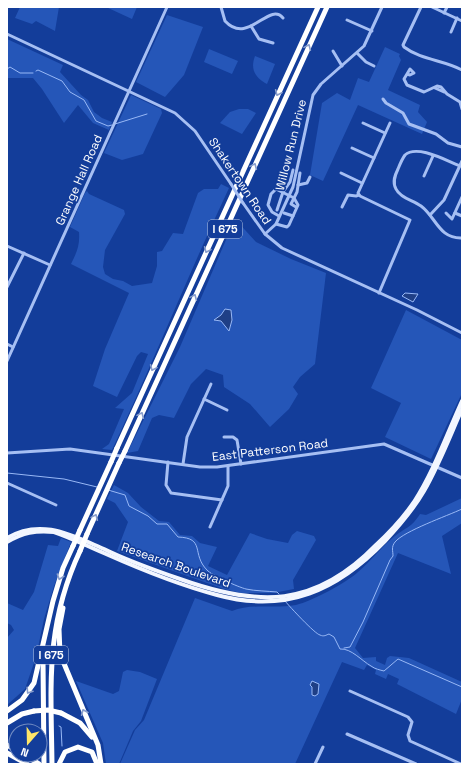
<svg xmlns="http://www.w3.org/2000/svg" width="469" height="771" viewBox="0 0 469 771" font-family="'Space Grotesk',sans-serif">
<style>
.green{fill:#2556b8}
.water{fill:#1f3f86;stroke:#98b8f6}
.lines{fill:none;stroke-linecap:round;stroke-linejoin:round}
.stream{stroke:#98b8f6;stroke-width:1}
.minor{stroke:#a6bff3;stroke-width:3}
.major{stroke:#f2f6ff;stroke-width:4}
.highway{stroke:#fff;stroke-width:5}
.minor-bridge{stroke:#a6bff3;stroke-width:3}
.highway-bridge{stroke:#fff;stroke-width:5}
.oneway{stroke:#899ecc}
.labels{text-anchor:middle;stroke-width:3.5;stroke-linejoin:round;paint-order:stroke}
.shield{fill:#133d9a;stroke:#b8c5e1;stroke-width:1}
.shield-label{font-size:11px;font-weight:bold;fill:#fff}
.street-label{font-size:12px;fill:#fff;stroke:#133d9a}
</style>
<rect width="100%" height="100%" fill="#133d9a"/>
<g class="green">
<path d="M20,7H59L55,31L36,21L32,24L15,18Z"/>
<path d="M106,7H137L132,19Z"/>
<path d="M167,15L203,27L184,75L165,97L136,82Z"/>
<path d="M7,39L63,65L60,72L81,95L88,100L94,112L102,118L112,122L109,130L93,123L78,105L64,123L42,89L33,78H7Z"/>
<path d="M385,47L400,54L399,56L401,60L388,90L420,105L418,112L427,122L422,134L358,105L323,181L310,175L322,103L337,93L350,100L358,78L369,82Z"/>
<path d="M209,49L238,61L232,74L204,62Z"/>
<path d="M255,56L275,64L267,84C255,78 250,69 255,56Z"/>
<path d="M131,95L161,109L162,113L143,154L122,160L104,153Z"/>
<path d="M239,109H248L256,113L242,134L220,123L230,112Z"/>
<path d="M221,184L229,188C188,275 153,363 112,450L102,449L109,444L124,409L115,408L132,393L148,354L141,352L137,356L117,397L93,386L105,349L129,293L71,264C77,252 80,245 79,232L70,227L85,193L87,191L89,194L124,210L125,214L105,250L103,267L105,274L113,279L123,281L132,286L152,283L157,266V252L162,251L173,233L183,234L198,193L204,189H218Z"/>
<path d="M235,219L256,242L291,259L326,273L315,364L300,377L293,387L298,394L289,409L270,427L250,404L224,387L223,375L206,369L191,384L174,418L159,415L152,418L138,451L127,453L180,347Z"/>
<path d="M406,310L462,340V393L431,459L385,437L401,403L371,388Z"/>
<path d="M114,485L128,493L141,507L159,521L169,522L180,535L192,536L200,543L217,547L208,566L227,575L250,533L267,539L288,543L292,535L297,531L314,536L316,540L293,580L294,589L273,593H241L224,589L117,551L128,522L115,503L107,499Z"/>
<path d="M462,498V523L442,536L451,574L398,553L355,648L363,658L376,657V661L385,665L387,658L390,656L409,658L462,682V699L456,714L397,684L399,679L388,674L386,679L375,674L376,670L367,665L364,670L342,662L295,764H120L135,730L144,720L195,598L232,611C251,603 275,609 296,605C312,601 346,583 358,572C371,561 382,546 395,536C408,526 411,528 420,514L426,515Z"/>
<path d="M61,538L71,542L54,586L44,619L36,657L25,689L7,705V638L14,630L11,625L7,623V603L23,610L34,592L48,545L58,546Z"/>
<path d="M127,670L140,672L157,679L141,721L133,731L119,764H106L103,743L76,681L113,694L119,691L123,672Z"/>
</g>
<g class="water">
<path d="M405,293L418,294L413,302L402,296Z"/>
<path d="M225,309L231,310L232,320L229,331L221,321L214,320L221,315Z"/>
<path d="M312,681L319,684L318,694L315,696L312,695V687L310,685Z"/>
</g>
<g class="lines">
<g class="stream">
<path d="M7,69L10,67L20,73H33"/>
<path d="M36,71L38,70L62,81L70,92L84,100L96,121L108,126L112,125"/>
<path d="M115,124L147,114"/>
<path d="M7,473L64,479L97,487"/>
<path d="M108,490L125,495L129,506L148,516L157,524H167L178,537C206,538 191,554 207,570C211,575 238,587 246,589C255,591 267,591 277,592L279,594"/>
<path d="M285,601C290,607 315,634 320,635C324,637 326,635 329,634L334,637L340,649C351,648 362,661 371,666C375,669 380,670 384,671L398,659L462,687"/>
<path d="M344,648L350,647L363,622L390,560L393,556C393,551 391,547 395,542C404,531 447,516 462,509"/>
<path d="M28,725L29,731"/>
<path d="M59,726L61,727L62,746"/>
<path d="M29,727H37"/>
</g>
<g class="minor">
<path d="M221,7L225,21C248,46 269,1 283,18"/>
<path d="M421,7L403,45L404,47C421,60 444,60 462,70"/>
<path d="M432,7L462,21"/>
<path d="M444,13L447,7"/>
<path d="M347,20L372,31"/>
<path d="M251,26L259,39L273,43"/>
<path d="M451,32L457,18"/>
<path d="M7,34L175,113L195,131L231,184"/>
<path d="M333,51L342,66"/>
<path d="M357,53L366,62L374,66"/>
<path d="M407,74L410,69L414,73L410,75L407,74L404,79L407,85L424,92L437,86L441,87L447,94L460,102L462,109"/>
<path d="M435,88L444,92"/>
<path d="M383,99L386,103L403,113L409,124L436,134L448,143L462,147"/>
<path d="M363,123L385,133"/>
<path d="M352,148L374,158"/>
<path d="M460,166C447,161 417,144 405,155C402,159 400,164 398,169C395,175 392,182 396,189C400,198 413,200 421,206C436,217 439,239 462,238"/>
<path d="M341,173L362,183"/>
<path d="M424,176L433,156"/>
<path d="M298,185L307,183L310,177"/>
<path d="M276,189L282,172"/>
<path d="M243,203L265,234L282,248L417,310L462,333"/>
<path d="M296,207L291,204L297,192L300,173"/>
<path d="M342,207L348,195L356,196L359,195"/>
<path d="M277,210L283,192L290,182L293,170"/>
<path d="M284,213L293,216"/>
<path d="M446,213L452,219L462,197"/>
<path d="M455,213L462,216"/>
<path d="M430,215L444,200L462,161"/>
<path d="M276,224L287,227L289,225L298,205L294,198L276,189L271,194L268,205L272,212L279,216"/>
<path d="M265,234L276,224L293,187L313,95L321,84L364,46L382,7"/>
<path d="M7,246L50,265"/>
<path d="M7,287L24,253"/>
<path d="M379,293L410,220L360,196L358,193L390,123"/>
<path d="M7,344L13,347"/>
<path d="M7,361L167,7"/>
<path d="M204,399L227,410"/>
<path d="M224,437H233L237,440L241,464"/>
<path d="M7,453L70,449L200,467H217L384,444L462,478"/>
<path d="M168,462L166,485L171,493L222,500"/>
<path d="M183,464L187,437L211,384"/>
<path d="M7,483L56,505"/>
<path d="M210,527L228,486V466"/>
<path d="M350,691L408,717L412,722L408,735L410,741L461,764"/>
<path d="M347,734L416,764"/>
<path d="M315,764L323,747"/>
</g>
<g class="major">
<path d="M7,538C41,518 71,535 104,549C128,561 154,570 180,579C258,607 315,608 376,545C390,532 403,518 414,502C434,471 447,434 462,401"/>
<path d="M7,542C23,533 35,530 54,532C72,538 89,547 106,554C142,570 179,585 217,595C286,614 338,590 385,541C400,525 413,510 424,491C439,465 450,436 462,409"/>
</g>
<g class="highway">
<path d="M117,448L318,7"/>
<path d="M125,451L327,7"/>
<path d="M80,530L111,462"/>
<path d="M87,534L119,463"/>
<path d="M63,608L59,629L60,654L98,745L101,764"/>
<path d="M43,661L44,764"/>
<path d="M7,711L22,700L34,683L53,601L63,568L73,546"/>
<path d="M61,713L80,723L92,737"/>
<path d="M7,723L22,714L34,711"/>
<path d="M7,745L16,750"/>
<path d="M7,753L27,764"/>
<path d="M24,755L39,764"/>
<path d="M52,764C51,684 45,626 80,551"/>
<path d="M59,764L65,752L78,747L92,752L97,764"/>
</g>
<path class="minor-bridge" d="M231,184L243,203"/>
<g class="highway-bridge">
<path d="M111,462L117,448"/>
<path d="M119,463L125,451"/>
<path d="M73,546L80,530"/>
<path d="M80,551L87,534"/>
<path d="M34,711L48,710L61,713"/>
</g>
</g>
<defs><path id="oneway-chevron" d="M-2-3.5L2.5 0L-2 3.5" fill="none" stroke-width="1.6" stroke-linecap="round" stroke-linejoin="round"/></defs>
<g class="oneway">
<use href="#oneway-chevron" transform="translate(308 47) rotate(-66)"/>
<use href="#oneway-chevron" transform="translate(278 93) rotate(114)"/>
<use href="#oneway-chevron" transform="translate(254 166) rotate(-66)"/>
<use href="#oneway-chevron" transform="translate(207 250) rotate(114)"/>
<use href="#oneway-chevron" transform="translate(194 297) rotate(-66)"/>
<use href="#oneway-chevron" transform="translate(153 368) rotate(114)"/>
<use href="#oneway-chevron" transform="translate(141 415) rotate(-66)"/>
<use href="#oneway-chevron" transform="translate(95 517) rotate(-66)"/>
<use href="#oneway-chevron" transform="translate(60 577) rotate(109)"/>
<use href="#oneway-chevron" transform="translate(29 691) rotate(123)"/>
<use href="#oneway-chevron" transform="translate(84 712) rotate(-113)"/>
</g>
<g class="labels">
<g class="shield">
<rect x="208" y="220" width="34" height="18" rx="3"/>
<rect x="34" y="646" width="34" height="18" rx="3"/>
</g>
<g class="shield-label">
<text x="225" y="233">I 675</text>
<text x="51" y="659">I 675</text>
</g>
<g class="street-label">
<text transform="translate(291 145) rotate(-76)" y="4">Willow Run Drive</text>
<text transform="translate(79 180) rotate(-66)" y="4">Grange Hall Road</text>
<text transform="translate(240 181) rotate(56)" y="4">Shakertown Road</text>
<text transform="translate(270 450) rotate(-7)" y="4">East Patterson Road</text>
<text transform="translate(176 565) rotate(19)" y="4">Research Boulevard</text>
</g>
</g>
<rect width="469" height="771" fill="none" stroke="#ffffff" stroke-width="16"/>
<g transform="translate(28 743) rotate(200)"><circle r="19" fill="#133d9a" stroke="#718bc2"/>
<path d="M0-3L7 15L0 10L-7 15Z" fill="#ffe668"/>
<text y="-6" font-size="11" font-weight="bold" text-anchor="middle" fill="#ffffff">N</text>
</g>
</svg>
